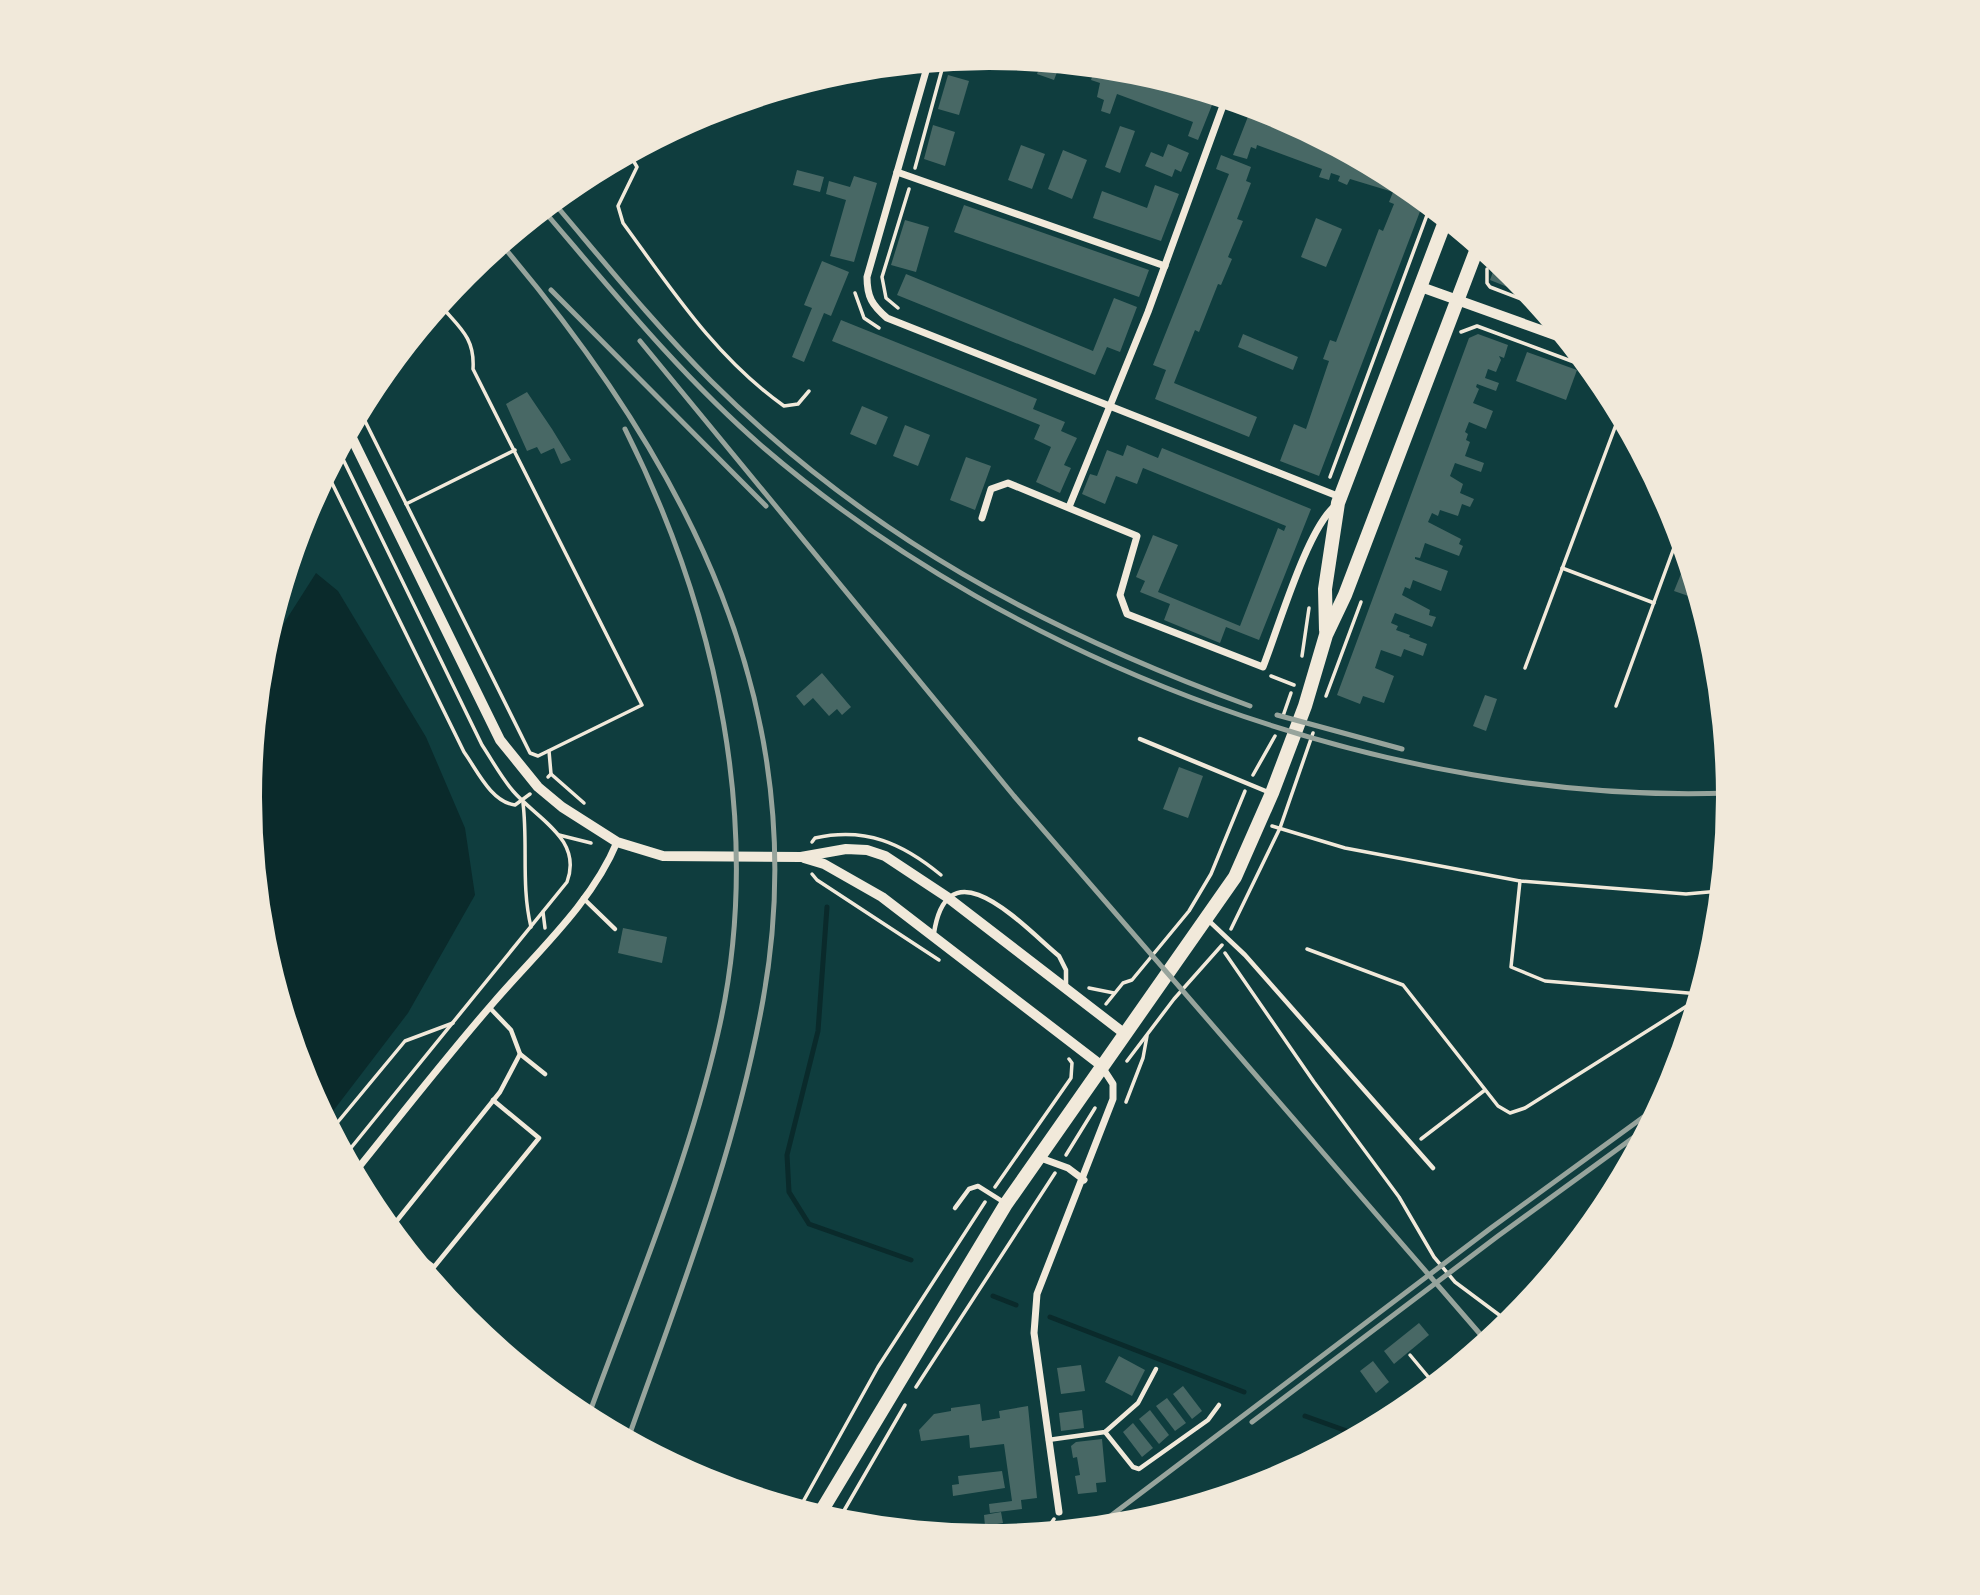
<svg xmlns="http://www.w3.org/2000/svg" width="1980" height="1595" viewBox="0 0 1980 1595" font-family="Georgia,serif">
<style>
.water{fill:#0a2a2b}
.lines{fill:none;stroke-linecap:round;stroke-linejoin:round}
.stream{stroke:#0a2a2b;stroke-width:5}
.building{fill:#486865}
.path{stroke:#f1e9da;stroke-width:3.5}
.service{stroke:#f1e9da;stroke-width:4.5}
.minor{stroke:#f1e9da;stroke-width:7}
.tertiary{stroke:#f1e9da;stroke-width:10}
.primary{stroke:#f1e9da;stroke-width:14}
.rail{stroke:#97a49c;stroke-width:5}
</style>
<rect width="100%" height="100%" fill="#0f3d3e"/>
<path class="water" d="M316,573L338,591L426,737L465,828L475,895L408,1013L327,1119L306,1080L264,941L250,797L265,653Z"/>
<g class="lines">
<g class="stream">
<path d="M827,907L818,1031L787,1155L789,1192L809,1224L911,1260"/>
<path d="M993,1296L1016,1305"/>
<path d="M1050,1317L1244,1392"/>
<path d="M1305,1416L1358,1435"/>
</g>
</g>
<g class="building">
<path d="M1041,63L1049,64L1078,66L1075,73L1059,67L1054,80L1037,74Z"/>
<path d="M1095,68L1135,72L1214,100L1198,140L1188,136L1193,122L1117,94L1110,114L1101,111L1104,100L1097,97L1100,83L1091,80Z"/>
<path d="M948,75L969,81L959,115L938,109Z"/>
<path d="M1249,114L1330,145L1401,183L1424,201L1319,476L1280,461L1294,424L1306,429L1329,361L1323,359L1330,340L1336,342L1379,229L1383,231L1394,204L1389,202L1393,192L1350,179L1347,185L1338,181L1340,176L1331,173L1329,180L1319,177L1322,169L1257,145L1256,149L1251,147L1247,159L1233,155Z"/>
<path d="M933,125L955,132L945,166L924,159Z"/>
<path d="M1120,126L1135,131L1120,173L1105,167Z"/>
<path d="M1168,144L1189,153L1181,172L1175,169L1172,177L1145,166L1151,152L1163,157Z"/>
<path d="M1021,145L1045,154L1032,189L1008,180Z"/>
<path d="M1063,150L1087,160L1072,199L1048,189Z"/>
<path d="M1221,155L1251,167L1246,181L1251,183L1237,219L1243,221L1228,257L1232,259L1221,285L1218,284L1199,332L1195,330L1174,383L1257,417L1249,437L1155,399L1166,370L1153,365L1229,174L1216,169Z"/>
<path d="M797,170L824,177L820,192L793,185Z"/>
<path d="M854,176L877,183L854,262L830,256L846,200L826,194L829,181L850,187Z"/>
<path d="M1155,185L1179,194L1161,241L1093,218L1102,191L1147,208Z"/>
<path d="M964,205L1149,270L1139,297L954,232Z"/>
<path d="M1316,218L1342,229L1326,267L1301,257Z"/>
<path d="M905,220L929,227L916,272L891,265Z"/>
<path d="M822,261L849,272L831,316L824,313L804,362L792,357L812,308L804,305Z"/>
<path d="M1497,261L1522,286L1520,292L1490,280Z"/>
<path d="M906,274L1093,351L1114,298L1137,307L1120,352L1107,347L1095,375L897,295Z"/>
<path d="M841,320L1037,399L1033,409L1065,422L1061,431L1077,438L1064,465L1071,468L1060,493L1036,482L1051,447L1034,439L1040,425L832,341Z"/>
<path d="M1243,334L1298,357L1293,370L1238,347Z"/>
<path d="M1478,334L1508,345L1504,358L1499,356L1501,360L1496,372L1488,369L1485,378L1499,383L1496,391L1477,384L1476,387L1479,389L1473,403L1493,411L1486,429L1469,422L1465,432L1468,434L1466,440L1470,442L1465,456L1484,463L1481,472L1455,463L1450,476L1463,484L1460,493L1474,499L1470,507L1462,504L1458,516L1440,510L1438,516L1432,513L1428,522L1461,539L1459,544L1463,546L1459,556L1425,543L1420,558L1415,557V559L1448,571L1441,591L1413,580L1410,589L1405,587L1402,595L1430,610L1429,615L1436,617L1432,627L1395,613L1391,623L1398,626L1396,630L1410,635L1409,637L1427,644L1423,656L1404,649L1401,657L1381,650L1375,668L1394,676L1384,703L1363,696L1360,704L1337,695L1469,338Z"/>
<path d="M1527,352L1577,370L1566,400L1516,381Z"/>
<path d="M527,392L552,429L571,460L561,464L554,448L541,454L537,447L527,451L506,404Z"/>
<path d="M862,406L888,417L876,445L850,434Z"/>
<path d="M905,425L930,435L918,466L893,456Z"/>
<path d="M1127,445L1158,458L1162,448L1311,509L1259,640L1226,627L1220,643L1164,620L1170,604L1140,592L1145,581L1136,577L1153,535L1178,545L1158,592L1240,626L1278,528L1284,531L1286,526L1143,468L1137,484L1116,476L1105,504L1082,494L1090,474L1097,476L1107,450L1123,456Z"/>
<path d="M966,457L991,466L975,510L950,500Z"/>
<path d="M1687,559L1700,600L1674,591Z"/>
<path d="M822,673L851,707L842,715L837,709L829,716L813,698L804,706L796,696Z"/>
<path d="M1485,695L1497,699L1486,731L1473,726Z"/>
<path d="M1179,767L1203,776L1188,818L1163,809Z"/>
<path d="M623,928L667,937L662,963L618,953Z"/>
<path d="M1419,1323L1429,1335L1394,1364L1384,1351Z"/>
<path d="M1119,1356L1145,1370L1132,1396L1105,1382Z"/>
<path d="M1373,1361L1389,1382L1376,1393L1360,1371Z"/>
<path d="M1081,1365L1085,1391L1061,1394L1057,1368Z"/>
<path d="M1183,1386L1202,1411L1192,1419L1173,1394Z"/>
<path d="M1167,1398L1186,1423L1175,1431L1156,1406Z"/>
<path d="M980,1404L982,1421L1000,1418L999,1411L1028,1406L1037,1498L1021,1500L1022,1509L990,1513L989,1504L1012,1501L1004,1444L970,1448L969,1435L921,1441L919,1430L934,1414L951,1411V1408Z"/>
<path d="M1082,1410L1084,1428L1061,1431L1059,1413Z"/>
<path d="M1150,1410L1169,1435L1159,1444L1139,1419Z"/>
<path d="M1133,1423L1153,1448L1142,1457L1123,1432Z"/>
<path d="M1102,1439L1106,1482L1096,1483L1097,1492L1078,1494L1075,1476L1080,1475L1077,1457L1073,1458L1071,1446L1076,1442Z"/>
<path d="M1002,1471L1005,1488L953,1496L952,1485L959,1484L958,1476Z"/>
<path d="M1001,1512L1003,1523L985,1526L984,1515Z"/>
</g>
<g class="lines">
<g class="path">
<path d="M630,155L637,167L618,206L623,223C672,290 716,358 784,406L798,404L809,391"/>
<path d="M915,168L944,62"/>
<path d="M1487,269V283L1490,287L1539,306"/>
<path d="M855,293L864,318L879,328"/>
<path d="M898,308L886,298L882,277L909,189"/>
<path d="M1461,332L1477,326L1590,368"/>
<path d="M361,413L530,753L538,756L642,705L473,369C475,338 460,328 441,306"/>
<path d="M340,453L482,745C492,760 501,777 513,791C537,819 583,839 567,882L346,1154"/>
<path d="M328,475L464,752C477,770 491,802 515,805L530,794"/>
<path d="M1330,477L1430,207"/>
<path d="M406,504L515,450"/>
<path d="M1562,568L1654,603"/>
<path d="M1302,656L1309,608"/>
<path d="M1525,668L1620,414"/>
<path d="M1271,676L1294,685"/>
<path d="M1326,696L1361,602"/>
<path d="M1616,706L1679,534"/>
<path d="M1283,716L1291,693"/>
<path d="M549,751L551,774"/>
<path d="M1253,775L1275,736"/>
<path d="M548,777L551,774L584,803"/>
<path d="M523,803C528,844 521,886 531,927"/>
<path d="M1272,826L1345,848L1520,881L1686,894L1720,891"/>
<path d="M559,835L591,843"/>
<path d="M812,842L815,838C866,827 902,843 941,875"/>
<path d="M812,874L817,880L939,960"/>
<path d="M1520,881L1511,967L1545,981L1700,994"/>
<path d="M543,912L545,928"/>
<path d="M1231,929L1280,828L1313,733"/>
<path d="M1307,949L1403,985L1498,1106L1510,1113L1525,1108L1698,999"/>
<path d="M1225,953L1314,1082L1399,1197L1434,1257L1455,1282L1510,1323"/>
<path d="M1089,988L1114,993"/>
<path d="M1106,1004L1123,983L1132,980L1189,911L1211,874L1245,791"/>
<path d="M1127,1061L1174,999L1222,945"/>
<path d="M1126,1102L1143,1058L1147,1036"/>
<path d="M332,1129L405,1041L453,1023"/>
<path d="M1421,1139L1485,1090"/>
<path d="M1066,1155L1095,1108"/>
<path d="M995,1187L1071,1078L1072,1063L1069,1059"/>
<path d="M1506,1318L1515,1319"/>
<path d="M1410,1355L1435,1385"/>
<path d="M916,1387L1055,1173"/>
<path d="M799,1509L878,1367L985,1202"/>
<path d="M838,1521L905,1405"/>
<path d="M1045,1532L1054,1519"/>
</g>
<g class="service">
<path d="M1140,739L1268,792"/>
<path d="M583,898L615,929"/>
<path d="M1208,920L1245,955L1433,1168"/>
<path d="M934,933C948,842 1024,927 1059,956L1066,970V988"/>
<path d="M490,1008L511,1030L520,1054L545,1074"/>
<path d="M955,1208L969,1189L978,1186L1005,1203"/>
<path d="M391,1228L500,1092L520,1054"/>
<path d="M401,1241L434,1267L539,1138L493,1100"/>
<path d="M1105,1432L1133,1467L1139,1469L1208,1420L1219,1405"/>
<path d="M1048,1440L1105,1432L1138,1403L1156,1369"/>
</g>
<g class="minor">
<path d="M928,64L867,277C867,297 872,305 887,318L1340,497"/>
<path d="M897,172L1165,266"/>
<path d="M1069,507L1148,312L1225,100"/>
<path d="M982,518L991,489L1008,483L1137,536L1120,595L1127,614L1263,667C1278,629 1307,529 1335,506"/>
<path d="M1038,1157L1068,1168L1084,1180"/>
<path d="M355,1172C401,1115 446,1057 494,1002C537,952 592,903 617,842"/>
<path d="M1059,1512L1034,1333L1037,1294L1113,1099V1084L1102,1067"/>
</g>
<g class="tertiary">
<path d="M1421,287L1566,339"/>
<path d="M350,434L500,740L538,787L562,807L617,842L663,856L801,857L846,849L867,850L885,856L947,897L1125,1034"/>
<path d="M804,858L824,864L882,897L1102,1066"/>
</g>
<g class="primary">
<path d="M1326,630L1325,589L1338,503L1446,219"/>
<path d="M819,1515L1006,1204L1235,877L1272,793L1305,706L1326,635L1345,595L1478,246"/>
</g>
<g class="rail">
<path d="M554,203C605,263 655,325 711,381C868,537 1045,631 1250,706"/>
<path d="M544,211C614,293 682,377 764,448C1018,666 1394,805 1729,793"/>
<path d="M502,245C686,462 816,708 763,1000C736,1151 679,1295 628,1439"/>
<path d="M551,290L766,506"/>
<path d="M640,341L1014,796L1487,1342"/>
<path d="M1277,715L1402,749"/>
<path d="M588,1417C634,1291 688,1164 718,1033C765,830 717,612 625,429"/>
<path d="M1252,1422L1498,1236L1648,1127"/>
<path d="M1096,1527L1491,1228L1660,1105"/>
</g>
</g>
<path d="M0 0H1980V1595H0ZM262 797a727 727 0 1 1 1454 0a727 727 0 1 1-1454 0Z" fill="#f1e9da" fill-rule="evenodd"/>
</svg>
